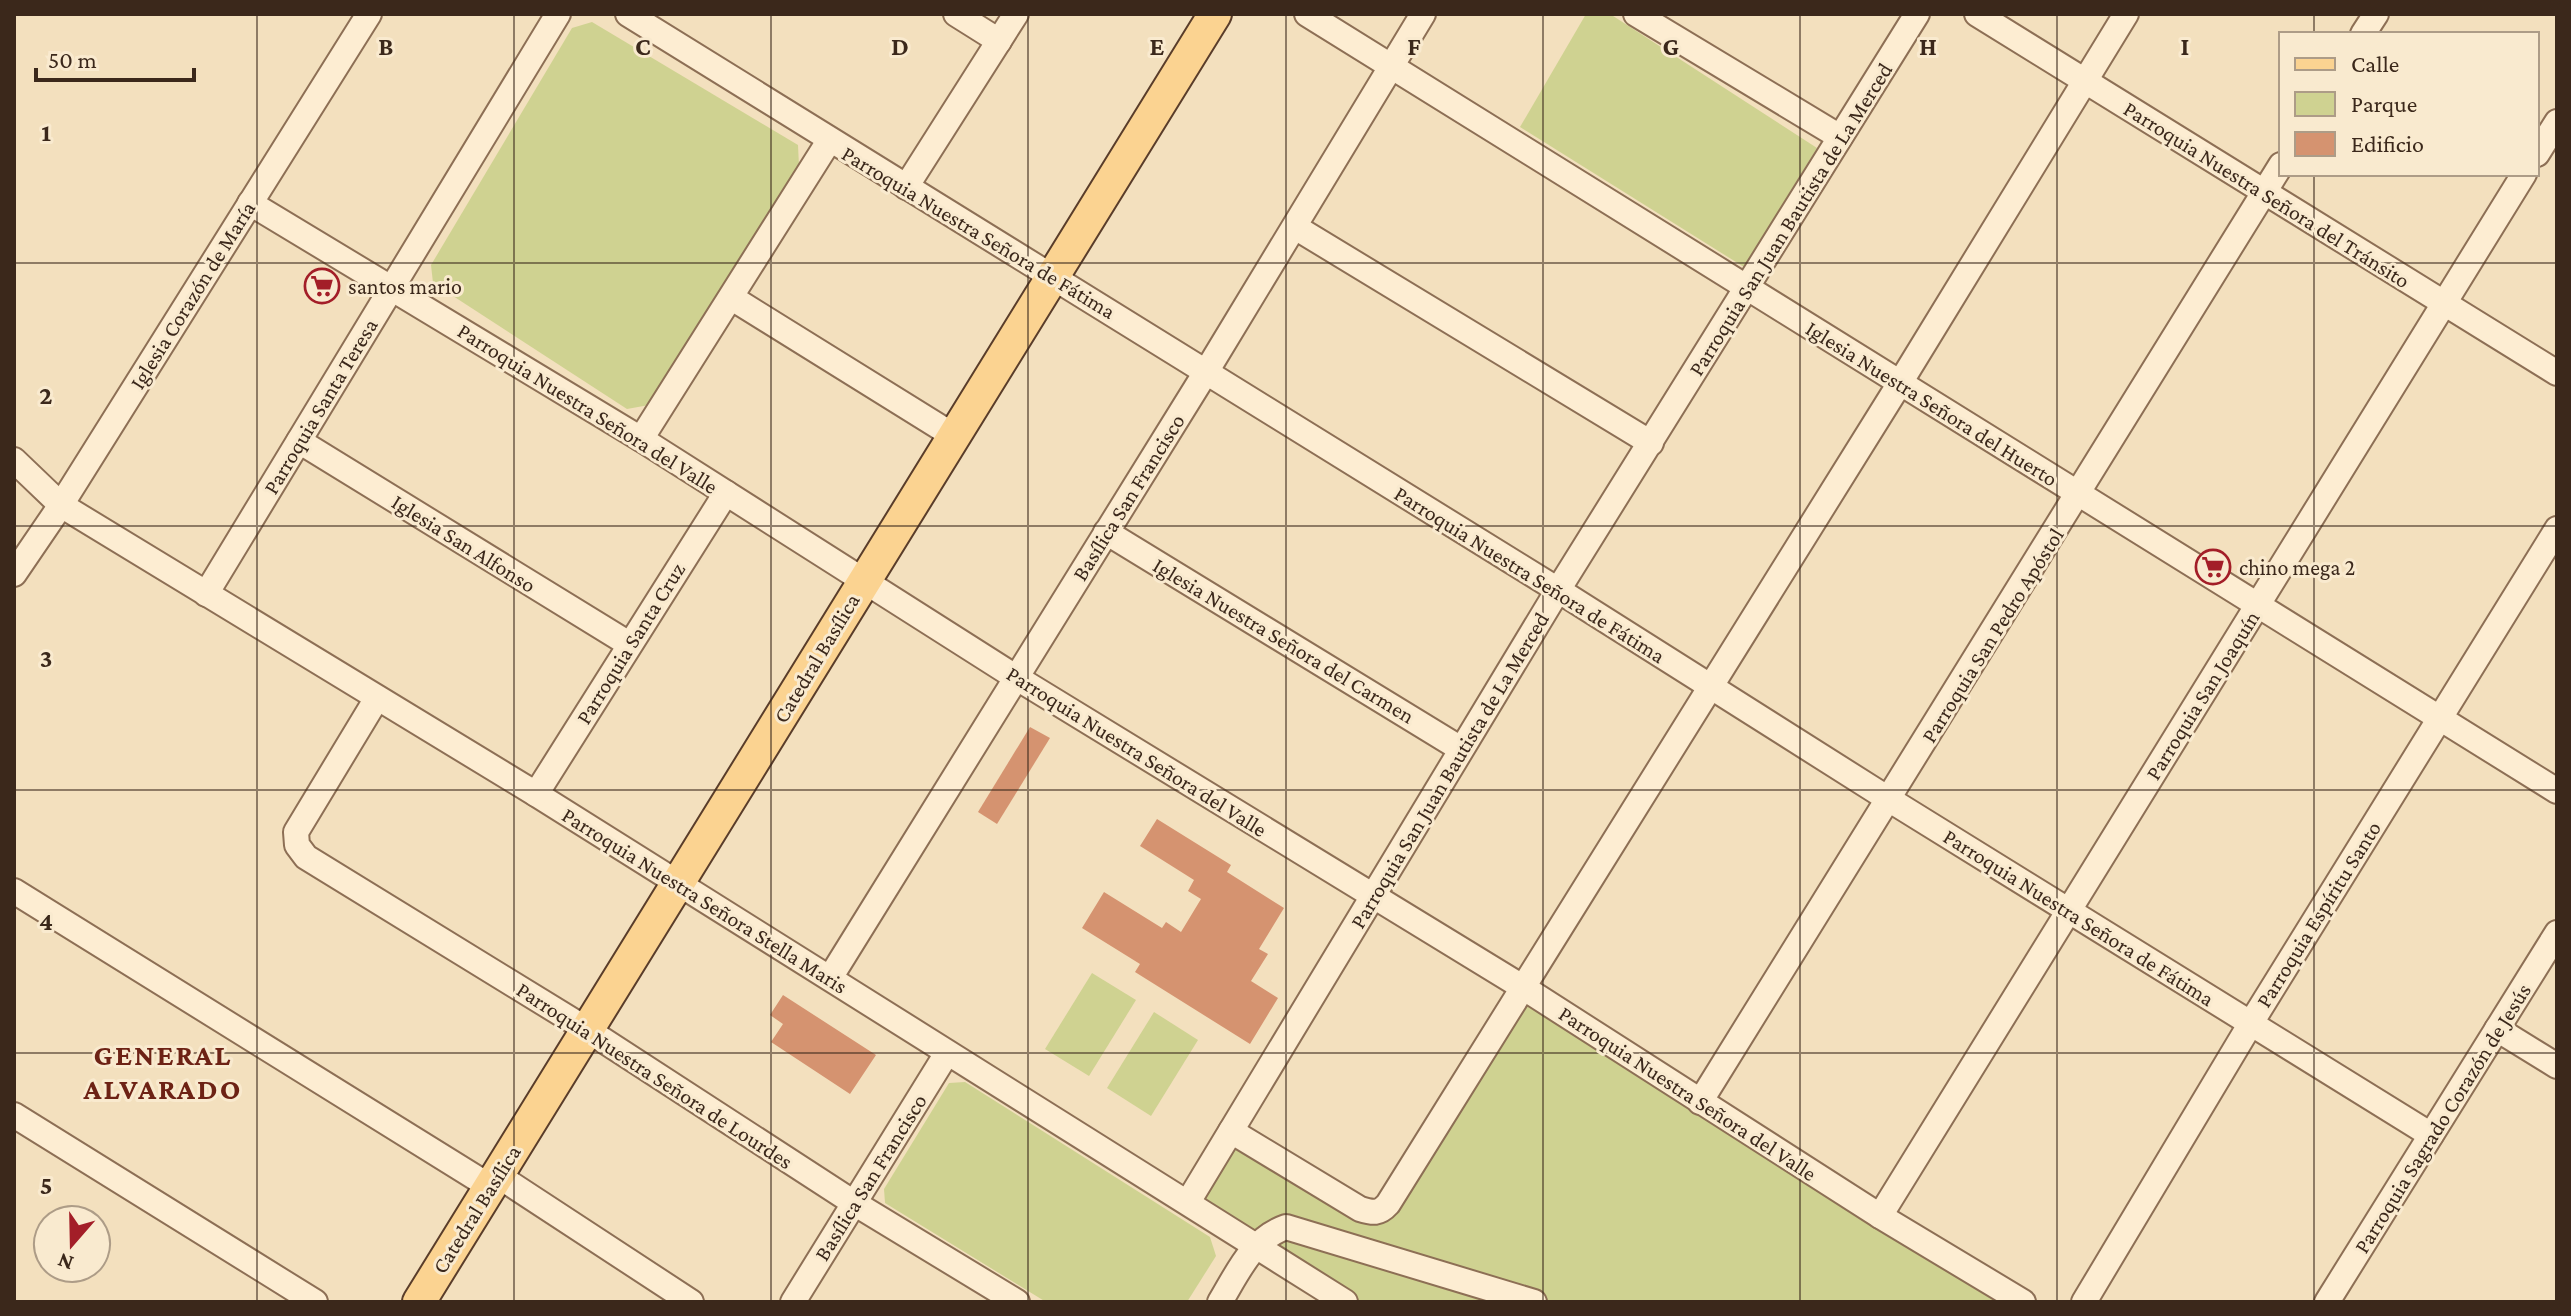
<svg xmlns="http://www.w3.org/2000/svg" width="2571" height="1316" viewBox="0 0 2571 1316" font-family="'Crimson Pro',serif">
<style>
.green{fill:#cfd291}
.building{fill:#d59370}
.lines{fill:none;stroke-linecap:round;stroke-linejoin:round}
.minor-casing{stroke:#8d6f55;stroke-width:28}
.major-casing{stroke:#5a3d2a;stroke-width:36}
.minor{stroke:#fdedd2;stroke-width:24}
.major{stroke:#fbd391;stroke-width:32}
.grid{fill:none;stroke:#3b281b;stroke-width:2;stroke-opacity:0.55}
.labels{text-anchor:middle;stroke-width:6;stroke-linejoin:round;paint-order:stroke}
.street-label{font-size:22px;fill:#3b281b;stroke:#f9eacf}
.poi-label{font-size:22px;fill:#3b281b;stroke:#f9eacf;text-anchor:start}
.district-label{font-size:30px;font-weight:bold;letter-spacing:2px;fill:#6d2215;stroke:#f9eacf}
.grid-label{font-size:26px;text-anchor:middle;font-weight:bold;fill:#3b281b;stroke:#f9eacf;stroke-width:6;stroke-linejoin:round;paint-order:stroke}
</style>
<rect width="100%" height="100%" fill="#f3e0be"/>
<g class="green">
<path d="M1586,14H1610L1817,148L1744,267L1520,127Z"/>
<path d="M592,22L798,145L799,166L649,405L627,409L433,283L431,265L572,28Z"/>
<path d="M1092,973L1136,1000L1089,1076L1045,1049Z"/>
<path d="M1524,990L2026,1302H1346L1188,1202L1231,1133L1373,1214Z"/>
<path d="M1154,1012L1198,1040L1151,1116L1107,1088Z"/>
<path d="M965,1082L1210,1237L1216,1256L1187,1302H1046L885,1203L884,1189L949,1083Z"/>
</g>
<g class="building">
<path d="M1030,727L1050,738L997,824L978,812Z"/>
<path d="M1157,819L1231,865L1227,872L1284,908L1259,949L1268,954L1251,981L1278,998L1250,1044L1135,972L1140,964L1082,928L1104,892L1162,928L1166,922L1181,932L1201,899L1188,891L1194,880L1140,846Z"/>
<path d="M783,995L876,1055L850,1094L771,1042L783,1024L770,1015Z"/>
</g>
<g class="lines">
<g class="minor-casing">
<g id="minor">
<path d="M628,14L1558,590L1890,800L2431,1135"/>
<path d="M956,14L999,41"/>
<path d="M1307,14L2557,791"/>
<path d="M1636,14L1840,137"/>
<path d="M1977,14L2557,373"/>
<path d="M2363,34L2376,14"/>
<path d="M2537,154L2557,122"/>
<path d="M906,187L1016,14"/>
<path d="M250,203L641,439L1017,678L1524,988L1880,1216L2023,1302"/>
<path d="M1295,227L1651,443"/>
<path d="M732,298L954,436"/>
<path d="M641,439L829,141"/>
<path d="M299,441L629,644"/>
<path d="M14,460L61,505L536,794L1345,1302"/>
<path d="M1106,532L1461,749"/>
<path d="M14,574L61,505L369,14"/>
<path d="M206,594L558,14"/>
<path d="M377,698L296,832L297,845L306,857L586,1029L854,1203L1017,1302"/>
<path d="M536,794L726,493"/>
<path d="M14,891L489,1186"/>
<path d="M830,978L1206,372L1423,14"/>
<path d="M2497,1029L2557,1066"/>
<path d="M1700,1102L2281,165"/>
<path d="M14,1115L315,1302"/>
<path d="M1231,1131L1360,1209C1373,1213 1379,1214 1388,1204L1900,383L2126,14"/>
<path d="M497,1175L691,1302"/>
<path d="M1188,1202L1558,590L1917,14"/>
<path d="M1880,1216L2524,174"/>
<path d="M793,1302L947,1053"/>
<path d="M1220,1302C1238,1272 1252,1239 1286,1227L1534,1302"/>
<path d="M2084,1302L2251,1023L2557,529"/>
<path d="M2327,1302L2557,933"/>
</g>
</g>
<g class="major-casing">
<path id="major" d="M419,1302L1215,14"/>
</g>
<use href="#minor" class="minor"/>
<use href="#major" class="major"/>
</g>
<path class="grid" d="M257,14V1302M514,14V1302M771,14V1302M1028,14V1302M1286,14V1302M1543,14V1302M1800,14V1302M2057,14V1302M2314,14V34M2314,174V1302M14,263H2557M14,526H2557M14,790H2557M14,1053H2557"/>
<defs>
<g id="supermarket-ring" transform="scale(1.8)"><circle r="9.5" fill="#f9eacf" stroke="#a31e28" stroke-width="1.5"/><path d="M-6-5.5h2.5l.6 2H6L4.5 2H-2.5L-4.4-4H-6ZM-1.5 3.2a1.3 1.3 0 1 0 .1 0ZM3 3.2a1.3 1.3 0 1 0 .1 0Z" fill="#a31e28"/></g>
</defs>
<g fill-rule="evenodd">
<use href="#supermarket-ring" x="322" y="286"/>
<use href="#supermarket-ring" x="2213" y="567"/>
</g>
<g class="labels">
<g class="street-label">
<text transform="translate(2267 194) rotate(32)" y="8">Parroquia Nuestra Señora del Tránsito</text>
<text transform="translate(1790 219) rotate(-58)" y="8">Parroquia San Juan Bautista de La Merced</text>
<text transform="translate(979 232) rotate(31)" y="8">Parroquia Nuestra Señora de Fátima</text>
<text transform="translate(192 295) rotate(-58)" y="8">Iglesia Corazón de María</text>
<text transform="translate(1932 403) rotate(32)" y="8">Iglesia Nuestra Señora del Huerto</text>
<text transform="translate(320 406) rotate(-59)" y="8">Parroquia Santa Teresa</text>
<text transform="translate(588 408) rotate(32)" y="8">Parroquia Nuestra Señora del Valle</text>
<text transform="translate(1128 497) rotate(-58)" y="8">Basílica San Francisco</text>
<text transform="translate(464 543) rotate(32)" y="8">Iglesia San Alfonso</text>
<text transform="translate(1530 574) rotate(32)" y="8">Parroquia Nuestra Señora de Fátima</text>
<text transform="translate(1992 635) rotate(-58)" y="8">Parroquia San Pedro Apóstol</text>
<text transform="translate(1284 640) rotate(31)" y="8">Iglesia Nuestra Señora del Carmen</text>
<text transform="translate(630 643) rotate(-58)" y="8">Parroquia Santa Cruz</text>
<text transform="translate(816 658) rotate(-59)" y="8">Catedral Basílica</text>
<text transform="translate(2202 695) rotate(-58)" y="8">Parroquia San Joaquín</text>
<text transform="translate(1137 751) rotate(32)" y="8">Parroquia Nuestra Señora del Valle</text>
<text transform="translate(1449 770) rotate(-59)" y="8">Parroquia San Juan Bautista de La Merced</text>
<text transform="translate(705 900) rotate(32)" y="8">Parroquia Nuestra Señora Stella Maris</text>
<text transform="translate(2318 914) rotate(-58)" y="8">Parroquia Espíritu Santo</text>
<text transform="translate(2079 917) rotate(32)" y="8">Parroquia Nuestra Señora de Fátima</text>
<text transform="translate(655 1075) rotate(33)" y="8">Parroquia Nuestra Señora de Lourdes</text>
<text transform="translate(1688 1093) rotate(33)" y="8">Parroquia Nuestra Señora del Valle</text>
<text transform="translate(2442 1118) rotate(-58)" y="8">Parroquia Sagrado Corazón de Jesús</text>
<text transform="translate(870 1177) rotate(-58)" y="8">Basílica San Francisco</text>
<text transform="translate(476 1209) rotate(-58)" y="8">Catedral Basílica</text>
</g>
<g class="poi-label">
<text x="348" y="294">santos mario</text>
<text x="2239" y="575">chino mega 2</text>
</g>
<g class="district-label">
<text x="163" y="1065">GENERAL<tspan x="163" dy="34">ALVARADO</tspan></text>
</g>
</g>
<g class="grid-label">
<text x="386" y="55">B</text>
<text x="643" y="55">C</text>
<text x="900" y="55">D</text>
<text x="1157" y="55">E</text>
<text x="1414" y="55">F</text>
<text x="1671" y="55">G</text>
<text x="1928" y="55">H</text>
<text x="2185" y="55">I</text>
<text x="46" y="141">1</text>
<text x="46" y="404">2</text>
<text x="46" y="667">3</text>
<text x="46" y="930">4</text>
<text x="46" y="1194">5</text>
</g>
<rect width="2571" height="1316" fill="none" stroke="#3b281b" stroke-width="32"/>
<rect x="2279" y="32" width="260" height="144" fill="#f9eacf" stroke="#ad9c87" stroke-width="2"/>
<rect x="2295" y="58" width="40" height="12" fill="#fbd391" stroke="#ad9c87" stroke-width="2"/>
<text x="2351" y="72" font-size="24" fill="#3b281b">Calle</text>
<rect x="2295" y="92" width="40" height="24" fill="#cfd291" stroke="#ad9c87" stroke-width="2"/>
<text x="2351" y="112" font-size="24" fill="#3b281b">Parque</text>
<rect x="2295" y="132" width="40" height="24" fill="#d59370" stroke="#ad9c87" stroke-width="2"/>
<text x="2351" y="152" font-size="24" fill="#3b281b">Edificio</text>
<g transform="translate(72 1244) rotate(200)"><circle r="38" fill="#f9eacf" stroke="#ad9c87" stroke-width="2"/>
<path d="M0-6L14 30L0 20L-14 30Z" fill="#a31e28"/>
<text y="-12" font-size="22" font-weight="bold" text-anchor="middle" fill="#3b281b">N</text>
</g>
<path d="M36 68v12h158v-12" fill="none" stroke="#3b281b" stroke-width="4"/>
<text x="48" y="68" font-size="24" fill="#3b281b" stroke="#f9eacf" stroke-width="6" paint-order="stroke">50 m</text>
</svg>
